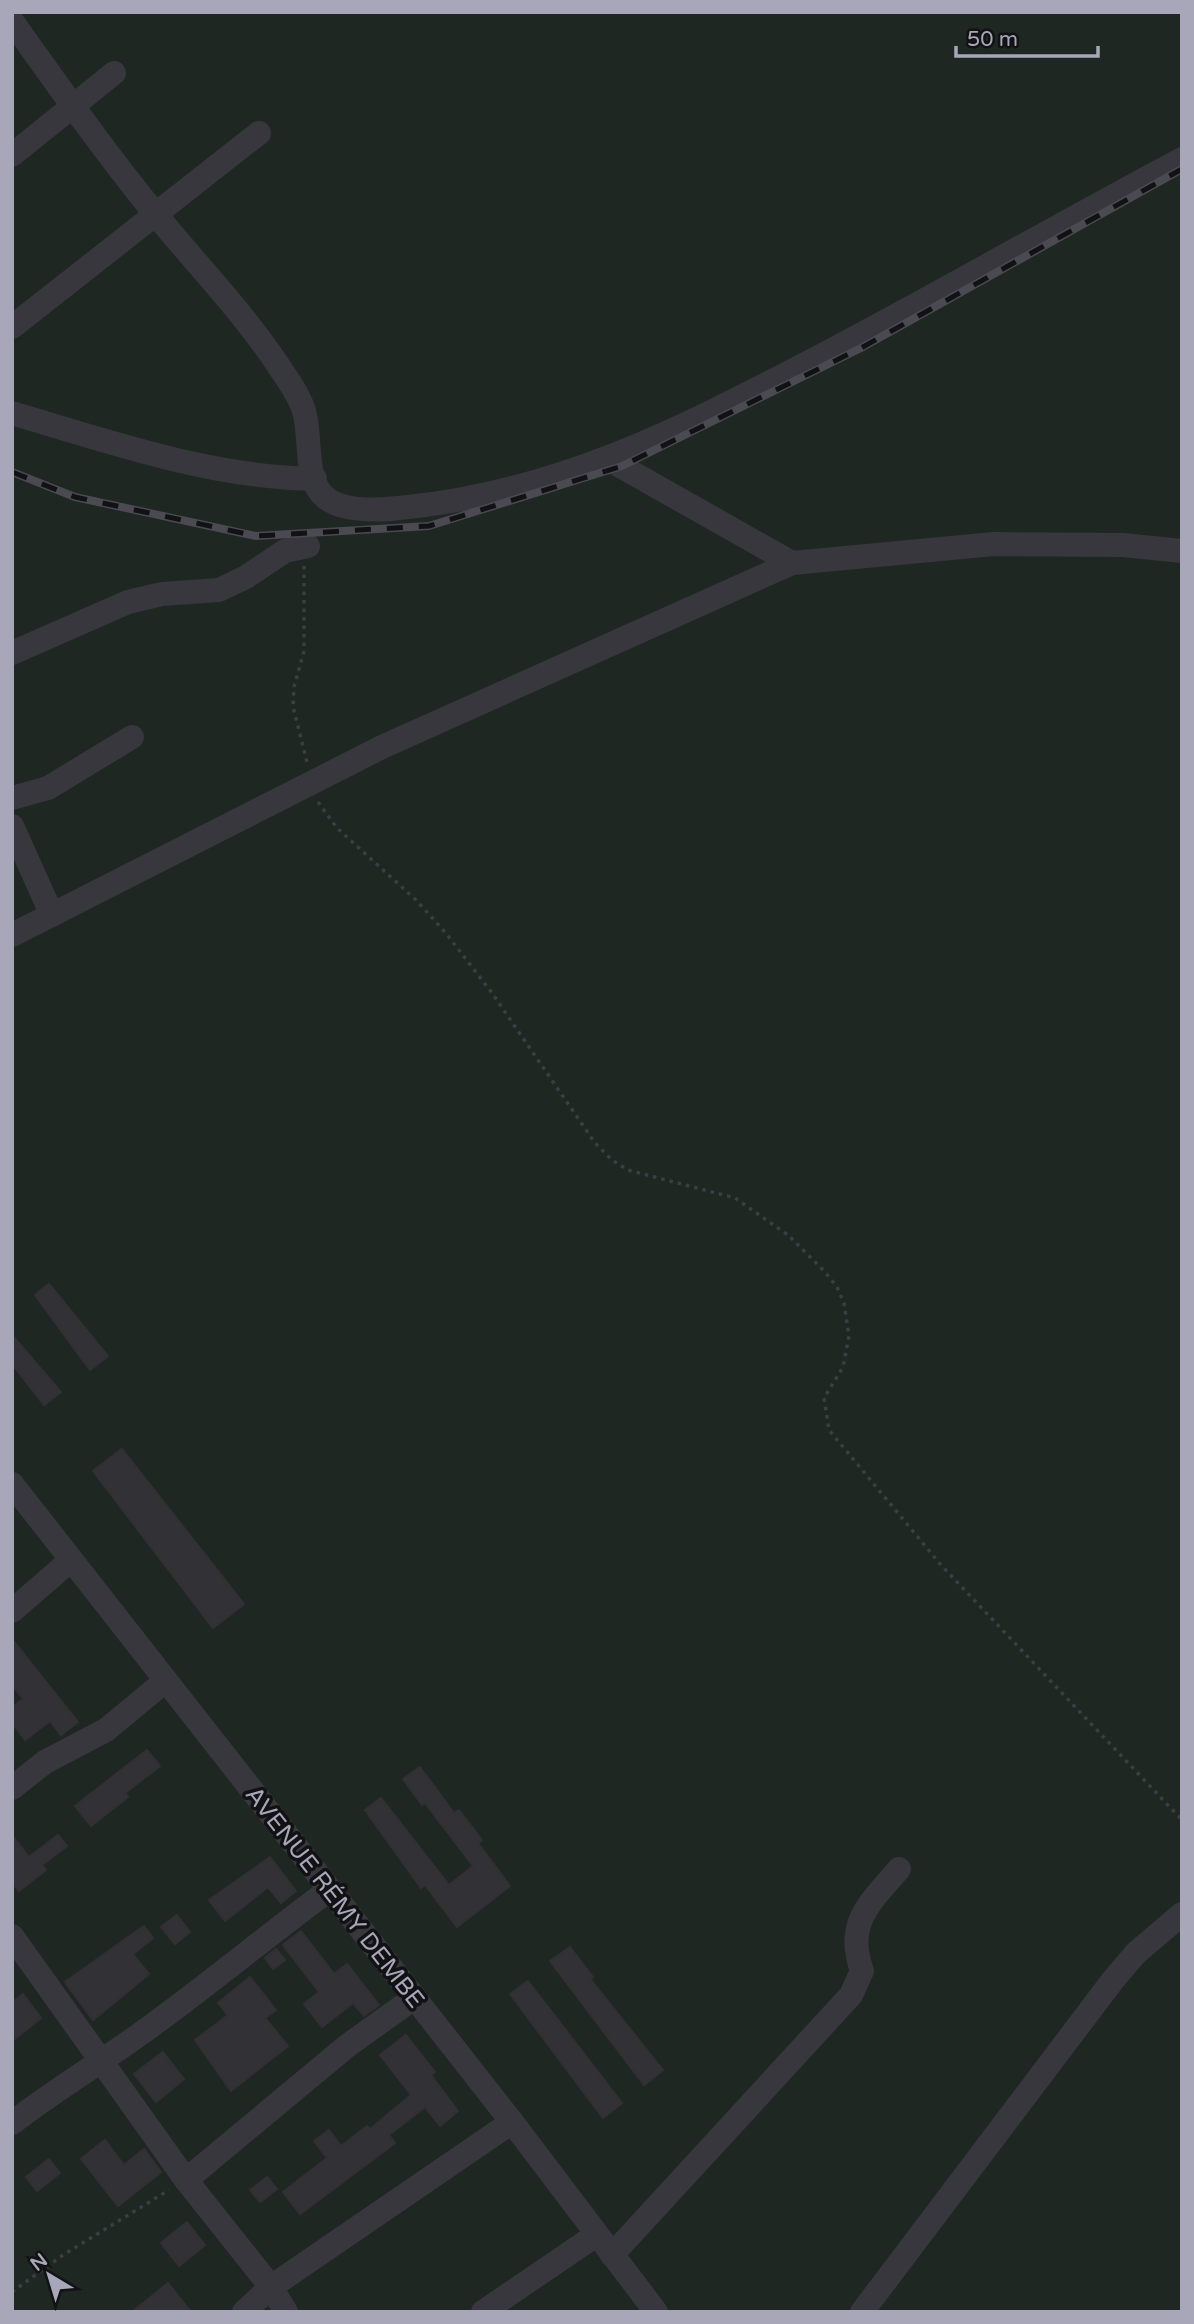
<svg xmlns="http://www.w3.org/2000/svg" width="1194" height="2324" viewBox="0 0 1194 2324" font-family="'Varela Round',sans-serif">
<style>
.green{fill:#1e2722}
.building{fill:#323135;stroke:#323035;stroke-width:2}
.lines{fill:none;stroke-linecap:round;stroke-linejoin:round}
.path{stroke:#3d3d45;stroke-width:3.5;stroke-dasharray:3.5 5;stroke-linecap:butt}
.minor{stroke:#38373e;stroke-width:24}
.rail-casing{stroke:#4b4a53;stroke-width:8}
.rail{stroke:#121114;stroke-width:5;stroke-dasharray:16;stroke-linecap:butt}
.labels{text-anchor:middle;stroke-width:7;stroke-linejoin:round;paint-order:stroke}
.street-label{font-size:24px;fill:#a8a7ba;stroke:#121114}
</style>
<rect width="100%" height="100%" fill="#171619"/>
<rect class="green" x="12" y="12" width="1170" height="2300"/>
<g class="building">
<path d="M49,1284L108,1356L90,1370L35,1295Z"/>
<path d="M12,1335L61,1392L44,1405L12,1364Z"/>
<path d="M122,1449L244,1604L213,1628L93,1471Z"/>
<path d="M12,1639L78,1722L61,1735L50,1721L25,1740L12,1723V1707L23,1699L12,1685Z"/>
<path d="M147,1750L160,1766L125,1793L128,1797L91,1826L75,1806Z"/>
<path d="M420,1767L454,1813L459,1810L482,1840L478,1843L510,1886L457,1927L425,1885L421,1888L365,1810L381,1798L449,1885L473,1866L425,1803L422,1805L403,1779Z"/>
<path d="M12,1835L29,1857L58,1835L67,1846L42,1865L46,1870L19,1891L12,1883Z"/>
<path d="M270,1857L296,1891L281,1903L268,1887L225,1921L209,1900Z"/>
<path d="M177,1915L190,1932L175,1944L161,1927Z"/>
<path d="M144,1926L153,1938L133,1954L149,1974L93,2020L65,1982Z"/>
<path d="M301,1931L334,1974L347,1964L379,2005L364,2016L353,2003L322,2027L304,2004L319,1992L283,1945Z"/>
<path d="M570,1947L593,1977L590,1979L663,2070L644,2085L550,1961Z"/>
<path d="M276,1949L285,1960L273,1969L265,1958Z"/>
<path d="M250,1977L276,2010L265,2018L288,2046L231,2091L195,2040L228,2015L218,2003Z"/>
<path d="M528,1981L622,2103L603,2118L510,1994Z"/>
<path d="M23,1994L41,2018L12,2041V2003Z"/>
<path d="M406,2035L435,2072L431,2075L458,2111L440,2126L425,2107L389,2135L395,2143L300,2214L283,2192L327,2158L314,2141L329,2130L341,2146L367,2126L370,2129L411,2095L380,2055Z"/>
<path d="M163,2052L184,2079L156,2102L134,2074Z"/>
<path d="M105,2140L124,2165L144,2149L161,2172L118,2206L81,2159Z"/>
<path d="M49,2159L60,2173L37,2191L26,2177Z"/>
<path d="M267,2177L277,2189L260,2202L250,2190Z"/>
<path d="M187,2222L205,2245L179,2266L161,2243Z"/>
<path d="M168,2283L191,2312H132Z"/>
</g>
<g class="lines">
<g class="path">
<path d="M304,566V651L294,687L293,707L307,762"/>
<path d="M318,802L337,828L416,900L445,932L492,993L595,1143L612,1160L628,1170L735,1198L788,1235L825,1272L837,1287L844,1303L849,1336L843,1367L824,1398L829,1430L941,1565L1182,1820"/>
<path d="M12,2292L63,2255L169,2190"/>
</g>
<g class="minor">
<path d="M12,21C59,87 106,154 158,217C198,266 242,311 278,365C287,379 299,394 304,411C312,436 303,480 326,498C345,513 385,510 408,507C561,491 680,429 813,360C937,295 1058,225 1182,159"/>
<path d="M12,155L114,73"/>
<path d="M12,327L259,133"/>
<path d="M12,413C108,442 215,478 315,479"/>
<path d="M608,459L792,563"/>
<path d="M12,653L128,602L162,594L219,590L246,577L285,551L308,546"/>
<path d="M12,798L48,788L132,737"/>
<path d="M12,826L52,915"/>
<path d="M12,935L382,747L792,563L994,544L1123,545L1182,551"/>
<path d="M12,1484L512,2122L656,2312"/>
<path d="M12,1611L71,1560"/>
<path d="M12,1788L45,1762L106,1730L164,1682"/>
<path d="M12,1936L186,2180L271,2287L286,2312"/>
<path d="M12,2123C52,2092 95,2066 136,2037C202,1990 264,1938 329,1890"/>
<path d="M186,2180L347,2046L414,1998"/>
<path d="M612,2255L851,1995L862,1971C845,1923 869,1904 899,1869"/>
<path d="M244,2312L271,2287L512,2122"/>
<path d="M483,2312L596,2235"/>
<path d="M862,2312L1113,1980L1136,1953L1182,1914"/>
</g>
<g class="rail-casing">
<path id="rail" d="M12,472L75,497L256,536L429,526L622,466L861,348L1182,169"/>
</g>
<use href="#rail" class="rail"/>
</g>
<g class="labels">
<g class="street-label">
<text transform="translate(335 1897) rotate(52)" y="8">AVENUE RÉMY DEMBE</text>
</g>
</g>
<rect width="1194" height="2324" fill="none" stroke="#a8a7ba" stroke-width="28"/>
<g transform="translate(49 2275) rotate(322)" stroke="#121114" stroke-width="5" paint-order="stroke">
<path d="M0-5L12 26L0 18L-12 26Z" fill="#a8a7ba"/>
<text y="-10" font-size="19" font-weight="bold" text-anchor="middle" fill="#a8a7ba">N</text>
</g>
<path d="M956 46v10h142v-10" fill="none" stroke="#a8a7ba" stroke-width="3.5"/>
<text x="967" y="46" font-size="21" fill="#a8a7ba" stroke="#121114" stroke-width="5" paint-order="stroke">50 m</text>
</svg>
